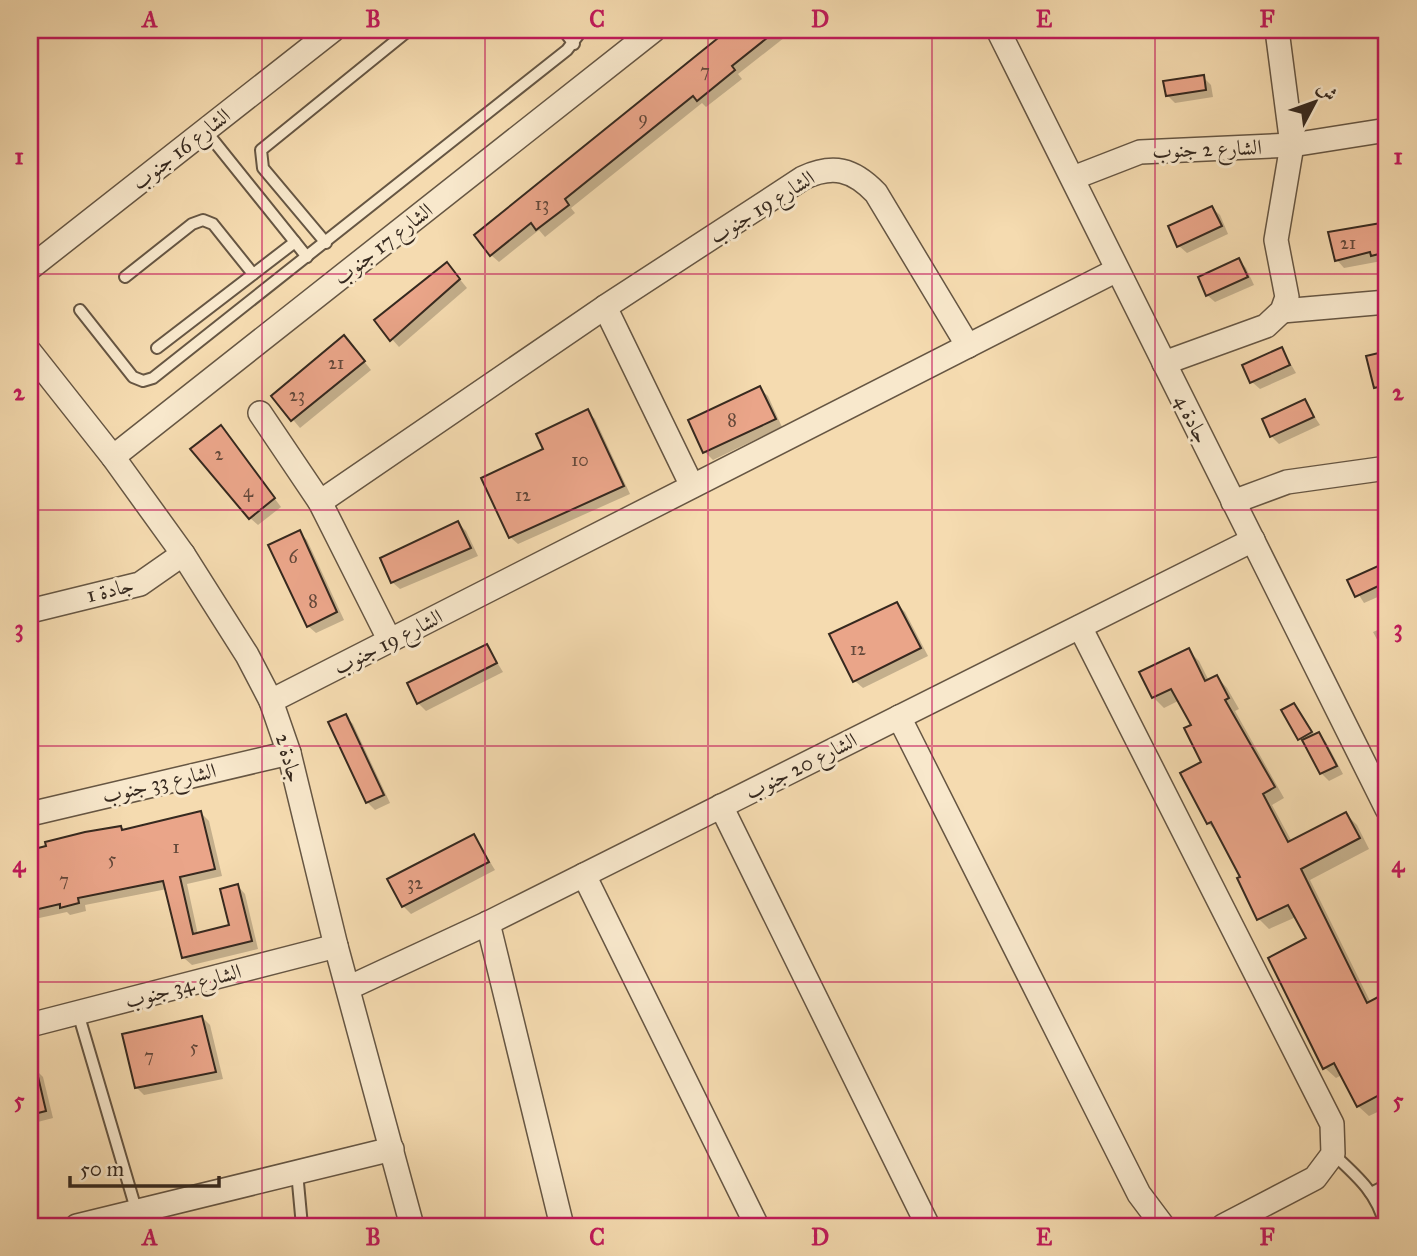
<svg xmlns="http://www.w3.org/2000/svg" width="1417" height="1256" viewBox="0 0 1417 1256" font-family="'IM FELL Great Primer',Amiri,serif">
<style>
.shadow{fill:#0003}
.building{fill:#eaa589;stroke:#36291f;stroke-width:2}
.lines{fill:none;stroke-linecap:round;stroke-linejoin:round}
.lane-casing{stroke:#665643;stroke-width:14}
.street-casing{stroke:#665643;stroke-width:26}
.lane{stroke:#f8e8cc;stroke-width:10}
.street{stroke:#f8e8cc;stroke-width:23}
.grid{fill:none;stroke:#c2185b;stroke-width:2;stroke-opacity:0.55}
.labels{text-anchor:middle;stroke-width:6;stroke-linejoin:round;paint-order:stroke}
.number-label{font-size:18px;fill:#63483a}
.street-label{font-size:21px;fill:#36291f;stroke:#f8e8cc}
.neatline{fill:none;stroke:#c2185b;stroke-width:2.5}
.grid-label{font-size:23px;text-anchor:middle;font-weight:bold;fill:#c2185b}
</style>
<rect width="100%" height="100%" fill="#f5dbb0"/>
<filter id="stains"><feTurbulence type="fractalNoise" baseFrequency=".00286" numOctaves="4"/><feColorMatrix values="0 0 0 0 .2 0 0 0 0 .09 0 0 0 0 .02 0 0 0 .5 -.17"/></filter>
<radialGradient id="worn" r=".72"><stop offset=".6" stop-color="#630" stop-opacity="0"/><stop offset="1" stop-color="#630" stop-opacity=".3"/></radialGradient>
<g class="shadow">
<path d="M731,30H794L738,74L742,79L706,107L702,103L571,208L575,213L545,237L539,230L499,262L491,255L476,236Z"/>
<path d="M1203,77L1211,85L1213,97L1175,103L1167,95Z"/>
<path d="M1212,208L1220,215L1228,234L1187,253L1179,246Z"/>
<path d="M1387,223V260L1344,268L1337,260L1330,234Z"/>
<path d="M1239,260L1246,268L1254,285L1215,302L1207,295Z"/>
<path d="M454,272L467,288L399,347L392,339Z"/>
<path d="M351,345L371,370L300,428L273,396Z"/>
<path d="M1282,349L1296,373L1260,389L1252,382Z"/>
<path d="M1387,353V395H1383L1376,387L1368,357Z"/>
<path d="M760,389L768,396L782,427L713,460L705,452L690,421Z"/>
<path d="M1305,402L1320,425L1279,444L1271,436Z"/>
<path d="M588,412L595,419L630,494L518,544L510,537L545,450Z"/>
<path d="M221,427L281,507L258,525L250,518Z"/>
<path d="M458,523L466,531L478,556L400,589L392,582Z"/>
<path d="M299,532L307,540L344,620L316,633L308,626Z"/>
<path d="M1387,564V593L1364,603L1350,581Z"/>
<path d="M897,604L905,612L928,656L863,688L855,681Z"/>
<path d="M1387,626V658L1373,632Z"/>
<path d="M487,646L503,672L426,711L418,703Z"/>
<path d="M1188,650L1199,661L1209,681L1217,677L1227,688L1239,709L1235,711L1284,798L1272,805L1292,842L1346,814L1357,825L1369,849L1310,880L1371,1003L1387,994V1110L1386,1108L1369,1116L1358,1106L1342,1075L1336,1078L1325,1068L1308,939L1296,917L1269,929L1259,919L1242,878L1219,834L1208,823L1204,763L1193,725L1180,700L1164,708L1153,697Z"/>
<path d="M1294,705L1315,736L1318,734L1326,742L1343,774L1329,781L1321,773L1300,739Z"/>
<path d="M345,716L353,724L390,803L375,810L367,802Z"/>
<path d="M201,813L209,821L222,876L187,884L198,935L231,926L238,886L245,894L258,949L192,965L184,958L167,889L85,905L86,911L70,915L67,912L30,920V852L120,827L124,831Z"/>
<path d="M474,836L495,870L411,914L403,906Z"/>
<path d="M202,1017L210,1025L223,1079L144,1095L136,1087Z"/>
<path d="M35,1069L43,1077L53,1118L30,1124V1070Z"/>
</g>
<g class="building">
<path d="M728,30H777L732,66L735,70L697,101L693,96L565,199L569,205L536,230L531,223L490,256L474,235Z"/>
<path d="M1204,75L1206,90L1166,96L1163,81Z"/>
<path d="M1212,206L1222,226L1177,247L1168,226Z"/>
<path d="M1387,222V252L1371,256L1370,252L1335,261L1328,232Z"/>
<path d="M1239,258L1248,277L1206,296L1198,277Z"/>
<path d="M447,262L460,279L390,341L374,320Z"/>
<path d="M344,335L365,361L291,421L271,396Z"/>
<path d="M1282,347L1290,365L1250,383L1242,365Z"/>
<path d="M1387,351V385L1374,388L1366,356Z"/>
<path d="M760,386L776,419L703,453L688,420Z"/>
<path d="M1305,399L1314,417L1270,437L1262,419Z"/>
<path d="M588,409L624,486L509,538L481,478L543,449L536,434Z"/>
<path d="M221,425L275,498L249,519L190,449Z"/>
<path d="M458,521L471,548L391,583L380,558Z"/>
<path d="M300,530L337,612L307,627L268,545Z"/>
<path d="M1387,562V582L1355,597L1347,580Z"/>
<path d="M897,602L921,648L853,682L829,634Z"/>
<path d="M487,644L497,663L417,704L407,683Z"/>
<path d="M1189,648L1205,681L1217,675L1229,698L1225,700L1275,787L1263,794L1288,842L1346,812L1360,838L1301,869L1367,1003L1382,995L1387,1006V1091L1357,1107L1334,1063L1323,1069L1268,958L1306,938L1288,905L1257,920L1237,878L1240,877L1211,822L1207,824L1180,773L1201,762L1184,728L1191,725L1171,689L1152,698L1139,672Z"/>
<path d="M1294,703L1312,732L1298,740L1281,710Z"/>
<path d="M346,714L384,795L366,803L328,722Z"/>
<path d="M1319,732L1337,766L1320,774L1302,740Z"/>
<path d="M201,811L215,869L180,877L193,934L229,925L220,889L238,884L252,941L182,958L163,881L78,898L79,903L60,908V904L30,911V850L46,846L45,842L85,832L121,826L122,830Z"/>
<path d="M474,834L489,862L402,907L387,879Z"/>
<path d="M202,1016L216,1072L135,1088L122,1034Z"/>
<path d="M36,1068L46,1111L30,1115V1069Z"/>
</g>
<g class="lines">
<g class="lane-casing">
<g id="lane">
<path d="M563,30L574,44"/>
<path d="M205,130L307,257"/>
<path d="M326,243L263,168L261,150L409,30"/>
<path d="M125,277L192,224L203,220L213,224L253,274"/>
<path d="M80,310L133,377L143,381L153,378L567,50L582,30"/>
<path d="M157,348L295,242"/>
<path d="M78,1013L141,1226"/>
<path d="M1333,1154C1357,1176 1378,1194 1385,1226"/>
<path d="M297,1172L302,1226"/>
<path d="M1371,1193L1387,1185"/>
</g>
</g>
<g class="street-casing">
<g id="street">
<path d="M998,30L1387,809"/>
<path d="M1073,178L1140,152L1292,145L1387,130"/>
<path d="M30,268L333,30"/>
<path d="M605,307L692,486"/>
<path d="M1282,311L1387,302"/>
<path d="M30,352L113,457L183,554L247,655L271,701L289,753L336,946L412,1226"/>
<path d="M1164,363L1266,326L1282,311L1287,297L1276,240L1292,145L1277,30"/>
<path d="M260,413L320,502L390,641"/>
<path d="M113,457L654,30"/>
<path d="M320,502L605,307L803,178C833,164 853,169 876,193L968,346"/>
<path d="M1233,502L1287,482L1387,468"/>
<path d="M30,611L140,584L183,554"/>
<path d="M1080,627L1332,1124L1333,1154L1315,1178L1223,1226"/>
<path d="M271,701L1117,270"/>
<path d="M899,717L1139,1194L1163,1226"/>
<path d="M721,806L928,1226"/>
<path d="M30,814L289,753"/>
<path d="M584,875L757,1226"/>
<path d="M488,923L562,1226"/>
<path d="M348,988L488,923L1253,540"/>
<path d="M30,1025L336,946"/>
<path d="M77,1226L392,1149"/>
</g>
</g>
<use href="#lane" class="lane"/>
<use href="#street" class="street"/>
</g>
<path class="grid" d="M262,30V1226M485,30V1226M708,30V1226M932,30V1226M1155,30V1226M30,274H1387M30,510H1387M30,746H1387M30,982H1387"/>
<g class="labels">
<g class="number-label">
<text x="705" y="77">7</text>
<text x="643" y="124">9</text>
<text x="542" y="210">13</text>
<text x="1348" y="249">21</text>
<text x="336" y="369">21</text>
<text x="297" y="401">23</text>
<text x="732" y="426">8</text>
<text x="219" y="460">2</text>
<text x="580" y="466">10</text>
<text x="248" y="497">4</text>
<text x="523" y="501">12</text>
<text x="293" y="563">6</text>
<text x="313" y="607">8</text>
<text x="858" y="655">12</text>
<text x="176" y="853">1</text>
<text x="112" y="865">5</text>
<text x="64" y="886">7</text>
<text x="415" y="889">32</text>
<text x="194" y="1053">5</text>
<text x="149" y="1062">7</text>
</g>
<g class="street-label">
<text transform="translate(181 149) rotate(-38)" y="7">الشارع 16 جنوب</text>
<text transform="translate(1207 149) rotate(-2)" y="7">الشارع 2 جنوب</text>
<text transform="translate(762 207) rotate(-32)" y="7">الشارع 19 جنوب</text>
<text transform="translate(383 244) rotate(-38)" y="7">الشارع 17 جنوب</text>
<text transform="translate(1192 419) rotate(63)" y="7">جادة 4</text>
<text transform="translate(110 590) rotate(-14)" y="7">جادة 1</text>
<text transform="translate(388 642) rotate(-27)" y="7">الشارع 19 جنوب</text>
<text transform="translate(289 758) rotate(74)" y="7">جادة 2</text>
<text transform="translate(801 766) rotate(-27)" y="7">الشارع 20 جنوب</text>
<text transform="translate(159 783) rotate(-13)" y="7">الشارع 33 جنوب</text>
<text transform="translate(183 986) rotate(-15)" y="7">الشارع 34 جنوب</text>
</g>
</g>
<rect width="1417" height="1256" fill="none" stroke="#f5dbb0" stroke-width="77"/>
<g transform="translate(1315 102) rotate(49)" stroke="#f8e8cc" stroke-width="5" paint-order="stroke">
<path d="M0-5L12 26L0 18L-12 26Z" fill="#36291f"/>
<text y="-10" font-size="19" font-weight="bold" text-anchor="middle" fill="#36291f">ش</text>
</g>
<path d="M70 1176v10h149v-10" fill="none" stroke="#36291f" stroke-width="3.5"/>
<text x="80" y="1176" font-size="21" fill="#36291f" stroke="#f8e8cc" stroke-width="5" paint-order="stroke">50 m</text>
<rect x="38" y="38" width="1340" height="1180" class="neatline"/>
<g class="grid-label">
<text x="150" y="27">A</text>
<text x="373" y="27">B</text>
<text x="597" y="27">C</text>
<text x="820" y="27">D</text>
<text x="1044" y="27">E</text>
<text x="1267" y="27">F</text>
<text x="19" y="164">1</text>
<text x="1398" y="164">1</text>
<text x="19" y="400">2</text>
<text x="1398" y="400">2</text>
<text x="19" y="636">3</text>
<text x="1398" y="636">3</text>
<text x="19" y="872">4</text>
<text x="1398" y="872">4</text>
<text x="19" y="1108">5</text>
<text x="1398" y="1108">5</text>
<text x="150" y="1245">A</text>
<text x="373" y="1245">B</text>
<text x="597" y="1245">C</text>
<text x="820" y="1245">D</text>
<text x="1044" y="1245">E</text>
<text x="1267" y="1245">F</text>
</g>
<rect width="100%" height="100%" filter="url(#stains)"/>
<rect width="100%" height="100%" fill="url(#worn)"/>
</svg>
